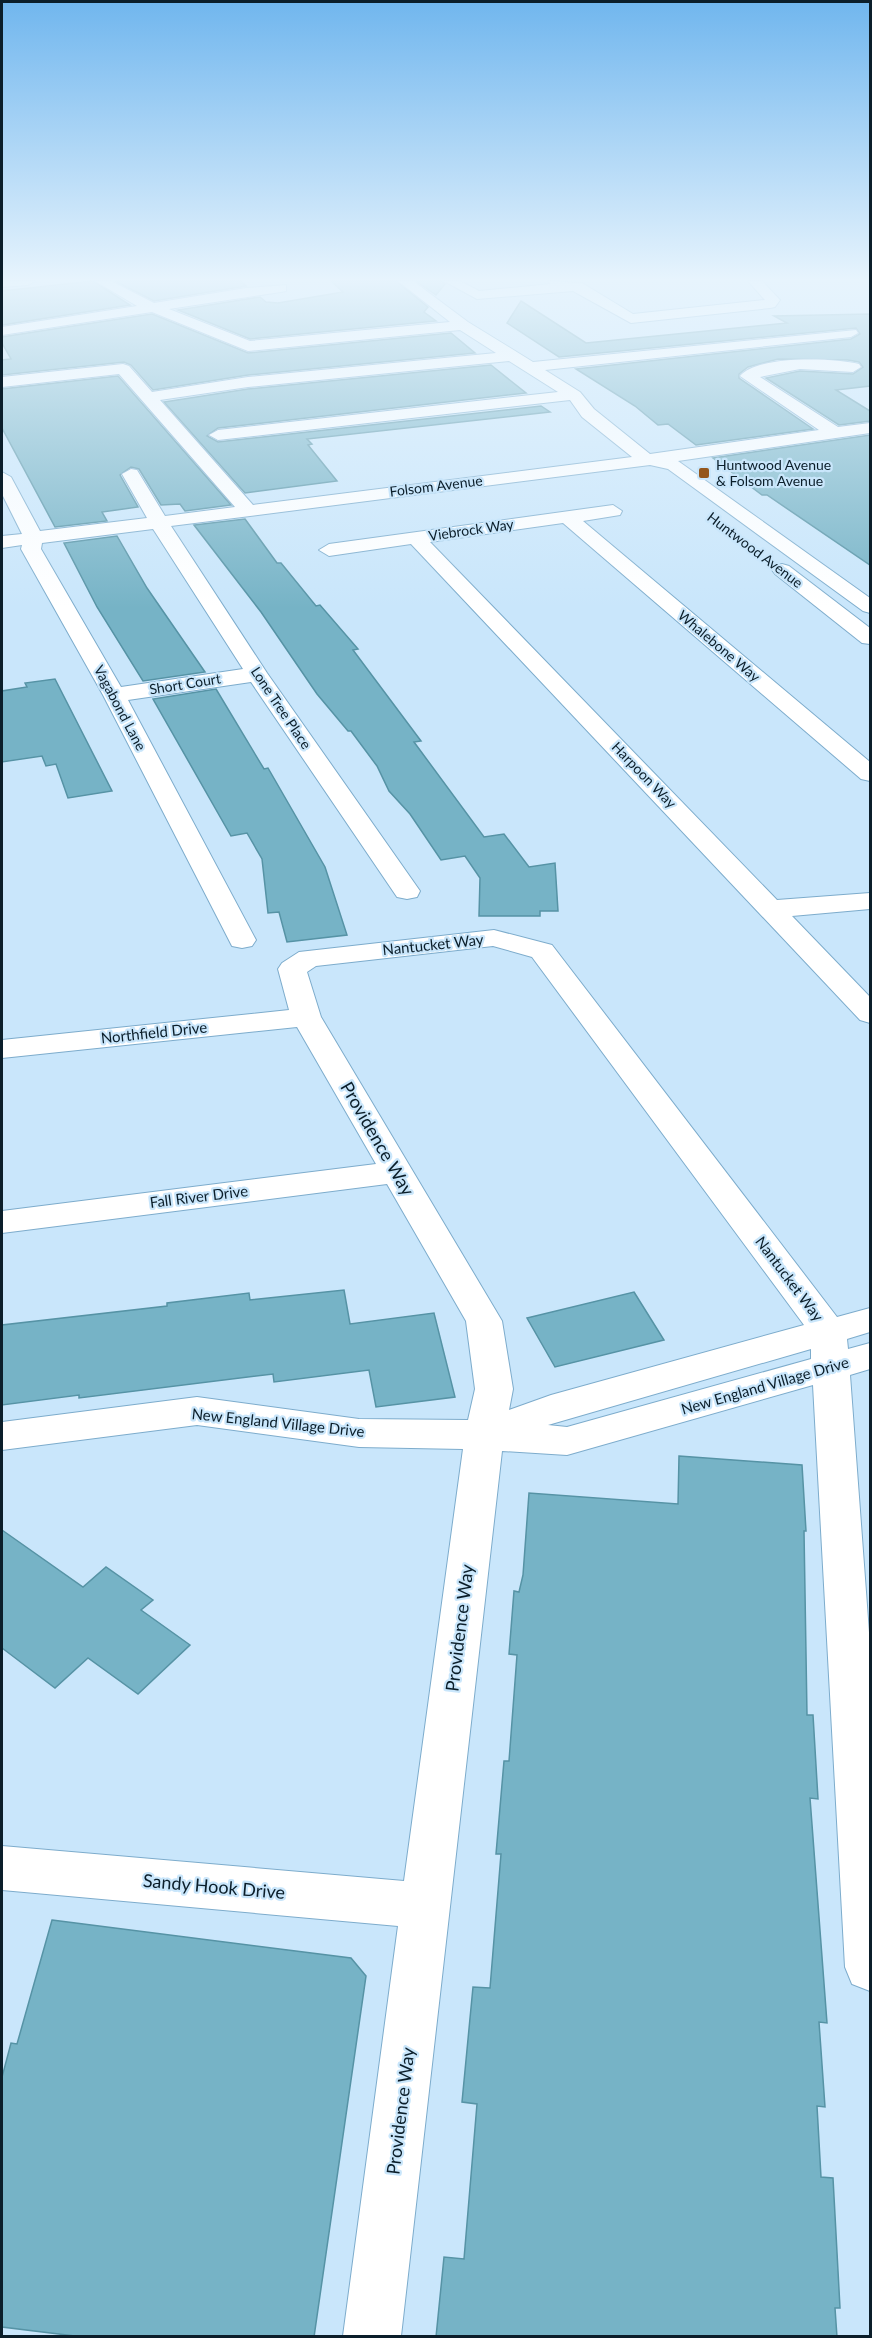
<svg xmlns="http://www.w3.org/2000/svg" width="872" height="2338" viewBox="0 0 872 2338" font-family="Lato,sans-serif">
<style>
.building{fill:#76b3c6;stroke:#5693a5;stroke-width:1.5}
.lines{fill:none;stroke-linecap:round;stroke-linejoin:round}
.minor-casing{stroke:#7daccc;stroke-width:2}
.minor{fill:#fff;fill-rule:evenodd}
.poi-dot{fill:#94561b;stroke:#c9e6fb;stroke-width:2}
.labels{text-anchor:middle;stroke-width:4.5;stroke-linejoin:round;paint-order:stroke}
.far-poi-label{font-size:14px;fill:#0b1e2a;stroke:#c9e6fb;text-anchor:start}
.far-street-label{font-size:14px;fill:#0b1e2a;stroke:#c9e6fb}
.street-label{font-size:15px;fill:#0b1e2a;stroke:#c9e6fb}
.near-street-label{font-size:18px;fill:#0b1e2a;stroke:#c9e6fb}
</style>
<rect width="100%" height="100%" fill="#c9e6fb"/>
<g class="building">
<path d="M93,281L130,305L2,325V291Z"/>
<path d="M115,281H241L246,286L154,301Z"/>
<path d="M331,281H396L428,307L424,312L436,321L250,339L178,310L260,297L266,302L278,303L343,292Z"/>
<path d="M416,281H442L445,284L436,295Z"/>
<path d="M521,301L586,343L787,323L774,316L870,314V386L836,390L870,411V421L839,425L766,378L800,371L853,374L863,367L859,362L848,360L778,359L748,367L739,374V378L813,429L696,445L668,424L658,425L635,406L576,369L851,339L860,334L856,328L559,357L507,323Z"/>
<path d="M152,314L248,353L451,333L475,353L248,375L153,390L131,365L124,362L2,375V360L11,359L2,343V337Z"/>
<path d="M491,365L526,393L218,428L207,436L218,442L541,406L550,412L307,439L312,444L308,445L337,481L245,493L164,402L248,389Z"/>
<path d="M118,376L231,505L185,511L180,504L161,505L139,469L131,467L120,475L138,507L102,512L107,521L55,527L2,428V389Z"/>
<path d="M870,435V565L767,495H762L713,458Z"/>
<path d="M245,519L277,563H281L316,606L320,605L358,649L353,650L421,741L414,742L484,837L504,834L529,867L555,863L558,911H540V916H479L480,878L465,856L441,860L410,814L389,791L377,766L351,731H348L317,694L261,612L194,525Z"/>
<path d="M117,536L147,588L205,672L143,681L97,607L64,543Z"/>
<path d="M55,679L112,791L68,798L56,764L46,766L42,756L2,762V691L27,687L25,683Z"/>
<path d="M216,689L264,769L268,768L325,867L347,935L287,942L279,912L268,913L262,859L247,833L231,836L153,699Z"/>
<path d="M344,1290L350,1324L434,1313L455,1397L376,1407L369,1370L274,1382L273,1374L79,1398V1395L2,1405V1325L167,1306V1303L249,1293L250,1300Z"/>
<path d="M634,1292L664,1340L555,1367L527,1318Z"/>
<path d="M679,1456L802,1465L806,1531H804L807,1715H813L818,1799L810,1798L827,2023L819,2022L825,2107L817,2106L821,2177L833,2178L840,2308H835L837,2337H436L444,2257L464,2259L477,2104L462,2102L473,1987L490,1988L501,1854H496L504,1761H509L517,1655L509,1654L514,1591L519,1592L523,1575L529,1493L678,1504Z"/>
<path d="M2,1530L83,1587L106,1567L153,1600L141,1610L190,1645L138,1694L88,1658L55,1688L2,1648Z"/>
<path d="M52,1920L351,1958L366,1976L314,2337H83L2,2327V2077L11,2043L17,2044Z"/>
</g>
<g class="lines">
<g class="minor-casing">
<g id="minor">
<path d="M2,281H35L28,285L2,287Z"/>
<path d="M95,281H111L154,303L246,288L286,285V291L281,292L169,309L250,341L450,322L398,281H413L468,322L533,362L856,330L858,333L851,337L545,370L580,392L594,409L650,454L819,430L740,376C757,355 834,358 859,364L861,367L853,372L800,369L760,377L838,427L870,423V433L678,461L870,598V613L863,611L668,469L650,465L171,526L267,673L420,891L417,897L407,899L397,897L251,682L128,700L256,940L252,946L242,948L232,946L103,695L21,549L22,545L2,548V536L22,534L2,494V472L11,477L40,531L147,518L122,474L131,469L137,470L165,516L235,507L119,374L2,387V377L123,364L129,366L152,392L248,377L496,353L460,330L248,351L152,312L2,335V327L137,306ZM509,361L558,392L218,430L209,435L218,440L570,400L582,417L632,457L253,505L160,400L248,387ZM153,529L155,532L243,669L121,687L41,549L42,543Z"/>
<path d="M444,281H460L479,291L551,284L548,281L582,283L633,314L765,300L748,281H762L780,300L775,307L770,308L631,323L573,291L477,299Z"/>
<path d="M613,505L622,511L620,515L583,521L870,762V781L861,779L563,523L430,542L777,900L870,893V909L792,916L870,997V1023L860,1020L411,544L329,556L319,550L329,544Z"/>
<path d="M782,564L789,566L870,628V644L862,643L775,574L772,570L775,566Z"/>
<path d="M494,930L552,945L837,1317L870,1308V1332L847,1339L848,1349L870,1343V1369L850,1375L870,1646V1991L852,1984L845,1967L813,1385L567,1455L502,1451L401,2336H343L398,1926L2,1890V1846L404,1881L463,1449L359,1447L197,1425L2,1450V1422L197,1397L359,1419L468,1420L475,1389L466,1321L387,1184L2,1233V1211L376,1164L297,1027L2,1058V1040L289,1010L278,969L282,963L299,952ZM493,946L532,957L804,1325L551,1395L509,1410L513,1389L502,1321L321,1017L307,972L316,966ZM811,1349V1359L567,1427L548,1425Z"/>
</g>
</g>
<use href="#minor" class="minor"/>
</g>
<linearGradient id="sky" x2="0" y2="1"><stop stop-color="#70b6ee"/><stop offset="0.46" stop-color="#e7f4fd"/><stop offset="1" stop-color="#e7f4fd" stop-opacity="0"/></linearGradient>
<rect width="872" height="608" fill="url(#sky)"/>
<rect class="poi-dot" x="698" y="467" width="12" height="12" rx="3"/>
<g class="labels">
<g class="far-poi-label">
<text x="716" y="470">Huntwood Avenue<tspan x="716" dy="16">&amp; Folsom Avenue</tspan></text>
</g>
<g class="far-street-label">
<text transform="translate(436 486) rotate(-7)" y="5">Folsom Avenue</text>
<text transform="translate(471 530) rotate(-8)" y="5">Viebrock Way</text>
<text transform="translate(755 550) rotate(37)" y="5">Huntwood Avenue</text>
<text transform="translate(719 646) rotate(40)" y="5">Whalebone Way</text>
<text transform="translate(185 684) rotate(-9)" y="5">Short Court</text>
<text transform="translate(120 708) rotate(62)" y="5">Vagabond Lane</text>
<text transform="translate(281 708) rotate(56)" y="5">Lone Tree Place</text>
<text transform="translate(644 775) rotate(46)" y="5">Harpoon Way</text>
</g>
<g class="street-label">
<text transform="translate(433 945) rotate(-6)" y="5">Nantucket Way</text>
<text transform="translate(154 1033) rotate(-6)" y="5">Northfield Drive</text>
<text transform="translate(199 1197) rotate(-7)" y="5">Fall River Drive</text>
<text transform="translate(789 1279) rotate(53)" y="5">Nantucket Way</text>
<text transform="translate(765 1386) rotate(-16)" y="5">New England Village Drive</text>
<text transform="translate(278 1423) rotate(6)" y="5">New England Village Drive</text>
</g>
<g class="near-street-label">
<text transform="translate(377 1139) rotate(60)" y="6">Providence Way</text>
<text transform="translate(460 1628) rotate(-83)" y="6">Providence Way</text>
<text transform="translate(214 1887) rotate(5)" y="6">Sandy Hook Drive</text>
<text transform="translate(401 2111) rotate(-83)" y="6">Providence Way</text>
</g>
</g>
<rect width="872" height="2338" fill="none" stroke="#0b1e2a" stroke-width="6"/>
</svg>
